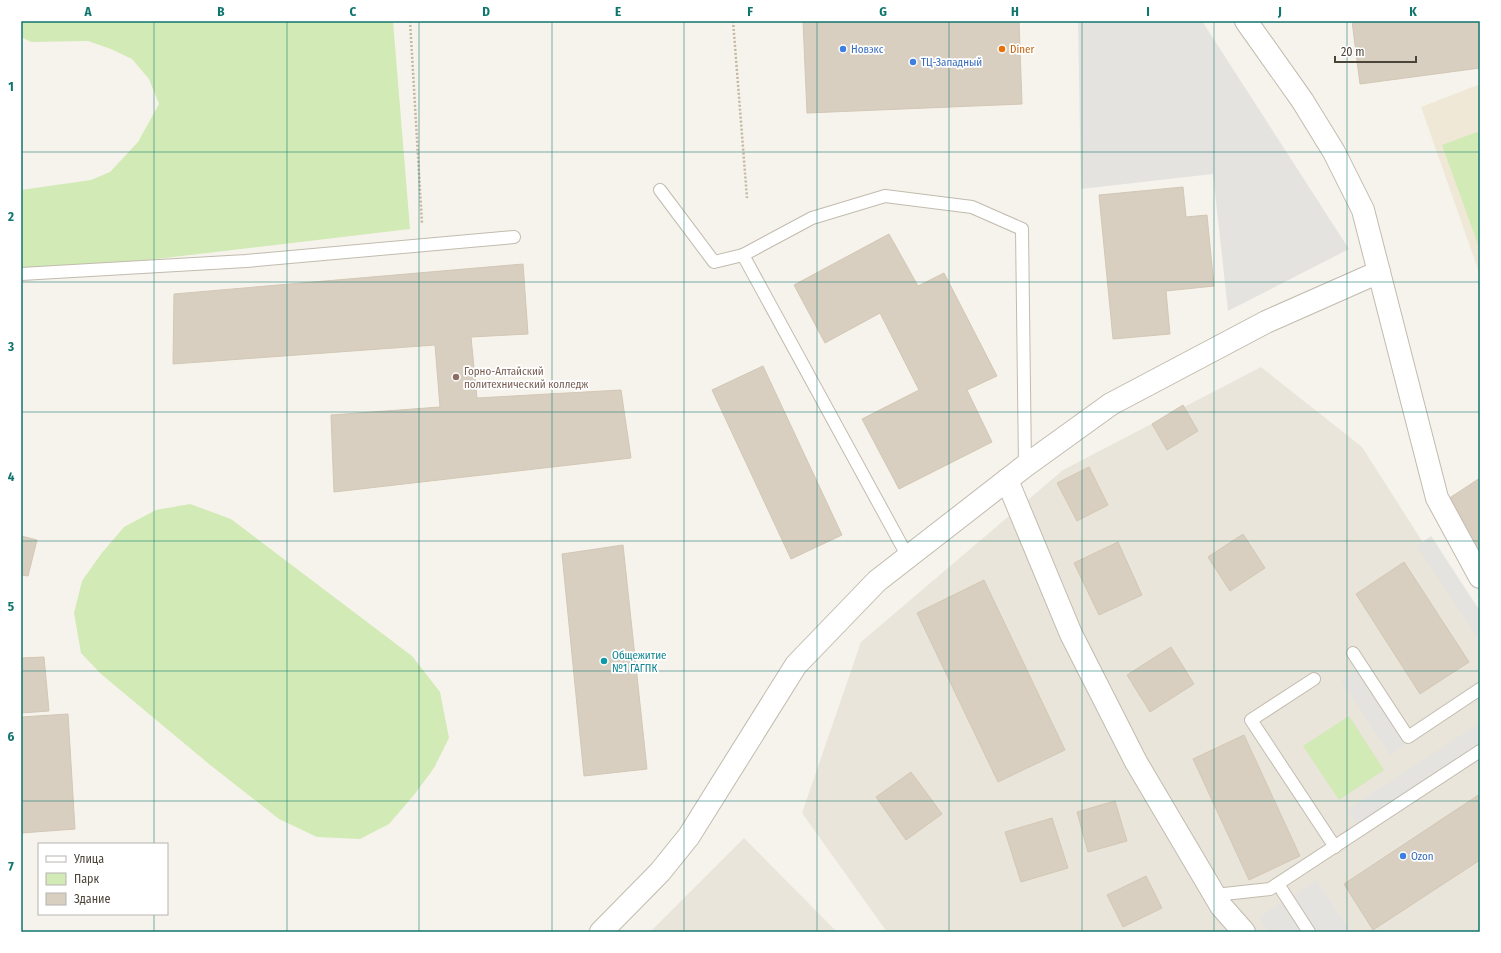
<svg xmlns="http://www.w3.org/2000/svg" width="1501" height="953" viewBox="0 0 1501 953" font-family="'Fira Sans Condensed',sans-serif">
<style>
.residential{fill:#eae5da}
.education{fill:#efe8d6}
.green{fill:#d2eab5}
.parking{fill:#e5e3e0}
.building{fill:#d8cfc1;stroke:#d3c7b4}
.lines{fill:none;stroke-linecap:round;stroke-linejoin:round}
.lane-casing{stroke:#c2bbae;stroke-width:14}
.street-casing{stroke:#c2bbae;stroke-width:24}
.path{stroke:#c4b79f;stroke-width:2.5;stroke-dasharray:2 2;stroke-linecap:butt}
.lane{stroke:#fff;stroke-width:12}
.street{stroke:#fff;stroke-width:22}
.grid{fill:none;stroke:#0f766e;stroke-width:1;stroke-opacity:0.55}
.shop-dot{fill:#3f7fe0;stroke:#fff;stroke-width:1.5}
.food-dot{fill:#e8710a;stroke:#fff;stroke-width:1.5}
.education-dot{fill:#8d6e63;stroke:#fff;stroke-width:1.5}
.culture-dot{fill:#0f9aa8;stroke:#fff;stroke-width:1.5}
.labels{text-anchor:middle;stroke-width:3.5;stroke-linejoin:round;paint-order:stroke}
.shop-label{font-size:11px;fill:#366cbe;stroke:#fff;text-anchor:start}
.food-label{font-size:11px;fill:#c56008;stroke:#fff;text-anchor:start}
.education-label{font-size:11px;fill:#785e54;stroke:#fff;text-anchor:start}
.culture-label{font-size:11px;fill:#0d838f;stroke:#fff;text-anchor:start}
.neatline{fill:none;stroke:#0f766e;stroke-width:1.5}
.grid-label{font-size:13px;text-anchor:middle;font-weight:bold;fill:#0f766e}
</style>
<rect width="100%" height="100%" fill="#f6f3ec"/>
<g class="residential">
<path d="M1261,367L1362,447L1480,632V932H887L802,813L861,642L1063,470Z"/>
<path d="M744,838L837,932H650Z"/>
</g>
<path class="education" d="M1480,84V275L1421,107Z"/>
<g class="green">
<path d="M21,21H393L410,229L21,275V190L91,180L110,172L138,142L159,104L149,79L132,59L111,49L88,41L31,42L21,37Z"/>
<path d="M1480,131V250L1442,145Z"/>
<path d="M190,504L231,519L412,656L440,692L449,738L434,768L414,795L389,824L360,839L317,837L279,819L209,764L101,674L81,653L74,613L82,581L101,554L124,527L156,510Z"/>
<path d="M1349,716L1384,770L1339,800L1303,746Z"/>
</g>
<g class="parking">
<path d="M1078,21H1202L1349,249L1228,311L1213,174L1081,189Z"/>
<path d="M1431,536L1480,611V642L1417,546Z"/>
<path d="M1356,670L1405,745L1390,755L1341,680Z"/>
<path d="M1480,723V743L1357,824L1347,810Z"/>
<path d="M1317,880L1351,932H1269L1259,917Z"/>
</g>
<g class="building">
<path d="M803,21H1019L1022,104L807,113Z"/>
<path d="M1352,21H1480V68L1360,84Z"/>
<path d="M1183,187L1186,217L1207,215L1214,286L1166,291L1170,334L1113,339L1099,195Z"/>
<path d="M889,234L918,286L944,273L997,376L967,390L992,442L899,489L862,419L919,390L880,313L825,343L794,285Z"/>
<path d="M523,264L528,334L471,337L477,398L621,390L631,458L334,492L331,415L440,407L435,345L173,364L174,294Z"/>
<path d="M763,366L842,535L791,559L712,390Z"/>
<path d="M1183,405L1198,431L1167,450L1152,424Z"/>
<path d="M1089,467L1108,505L1077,521L1057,483Z"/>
<path d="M1480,478V553L1445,501Z"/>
<path d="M1243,534L1265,568L1230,591L1208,557Z"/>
<path d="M21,536L37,540L28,576L21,575Z"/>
<path d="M1118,542L1142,595L1099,615L1074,563Z"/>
<path d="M623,545L647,769L584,776L562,554Z"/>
<path d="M1404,562L1469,662L1420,694L1356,594Z"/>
<path d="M984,580L1065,750L998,782L917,613Z"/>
<path d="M1171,647L1194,684L1150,712L1127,675Z"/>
<path d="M44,657L49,711L21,713V658Z"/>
<path d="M68,714L75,829L21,833V717Z"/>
<path d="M1244,735L1300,856L1249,880L1193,759Z"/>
<path d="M911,772L942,814L906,840L876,797Z"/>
<path d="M1480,794V860L1373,930L1344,884Z"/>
<path d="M1115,801L1127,841L1088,852L1077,812Z"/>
<path d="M1052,818L1068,868L1021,882L1005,832Z"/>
<path d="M1146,876L1162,908L1123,927L1107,895Z"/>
</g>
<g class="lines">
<g class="lane-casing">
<g id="lane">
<path d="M660,190L714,262L743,255"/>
<path d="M21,274L246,261L514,237"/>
<path d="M908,557L743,255L812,218L885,196L972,207L1022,229L1025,466"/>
<path d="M1353,653L1408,737L1480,689"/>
<path d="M1314,679L1251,720L1335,847"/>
<path d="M1278,884L1309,932"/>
<path d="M1215,895L1270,889L1480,751"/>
</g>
</g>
<g class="street-casing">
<g id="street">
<path d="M1246,21L1302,100L1334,152L1363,210L1437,498L1480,577"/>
<path d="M1007,480L1071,634L1136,762L1221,906L1244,932"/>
<path d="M601,932L660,872L689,836L796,665L877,581L1025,466L1111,404L1266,322L1379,272"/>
</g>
</g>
<g class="path">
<path d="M410,21L422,224"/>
<path d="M733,21L747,198"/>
</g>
<use href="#lane" class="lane"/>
<use href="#street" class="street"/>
</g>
<path class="grid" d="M154,21V844M287,21V932M419,21V932M552,21V932M684,21V932M817,21V932M949,21V932M1082,21V932M1214,21V932M1347,21V932M21,152H1480M21,282H1480M21,412H1480M21,541H1480M21,671H1480M21,801H1480M154,914V932"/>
<g class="shop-dot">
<circle cx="843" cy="49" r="4"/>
<circle cx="913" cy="62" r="4"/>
<circle cx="1403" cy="856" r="4"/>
</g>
<circle class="food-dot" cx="1002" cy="49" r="4"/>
<circle class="education-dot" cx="456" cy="377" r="4"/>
<circle class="culture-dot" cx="604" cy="661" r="4"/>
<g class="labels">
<g class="shop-label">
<text x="851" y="53">Новэкс</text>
<text x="921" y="66">ТЦ-Западный</text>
<text x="1411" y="860">Ozon</text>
</g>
<g class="food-label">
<text x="1010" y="53">Diner</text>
</g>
<g class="education-label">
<text x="464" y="375">Горно-Алтайский<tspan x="464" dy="13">политехнический колледж</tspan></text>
</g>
<g class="culture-label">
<text x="612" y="659">Общежитие<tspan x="612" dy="13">№1 ГАГПК</tspan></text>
</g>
</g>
<rect width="1501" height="953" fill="none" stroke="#ffffff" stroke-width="44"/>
<rect x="38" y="843" width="130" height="72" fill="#ffffff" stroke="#b7b4b0"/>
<rect x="46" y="856" width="20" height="6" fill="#ffffff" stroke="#b7b4b0"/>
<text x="74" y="863" font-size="12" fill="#4b4439">Улица</text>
<rect x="46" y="873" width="20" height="12" fill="#d2eab5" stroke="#b7b4b0"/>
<text x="74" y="883" font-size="12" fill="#4b4439">Парк</text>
<rect x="46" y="893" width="20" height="12" fill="#d8cfc1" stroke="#b7b4b0"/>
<text x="74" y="903" font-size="12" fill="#4b4439">Здание</text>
<path d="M1335 56v6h81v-6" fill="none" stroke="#4b4439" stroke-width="2"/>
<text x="1341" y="56" font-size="12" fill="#4b4439" stroke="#ffffff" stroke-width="3" paint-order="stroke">20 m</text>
<rect x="22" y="22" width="1457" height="909" class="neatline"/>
<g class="grid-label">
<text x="88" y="16">A</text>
<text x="221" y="16">B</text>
<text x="353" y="16">C</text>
<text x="486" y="16">D</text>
<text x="618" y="16">E</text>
<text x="750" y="16">F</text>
<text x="883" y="16">G</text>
<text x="1015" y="16">H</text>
<text x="1148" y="16">I</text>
<text x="1280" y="16">J</text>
<text x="1413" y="16">K</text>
<text x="11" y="91">1</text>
<text x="11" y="221">2</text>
<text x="11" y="351">3</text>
<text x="11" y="481">4</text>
<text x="11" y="611">5</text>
<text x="11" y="741">6</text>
<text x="11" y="871">7</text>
</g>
</svg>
